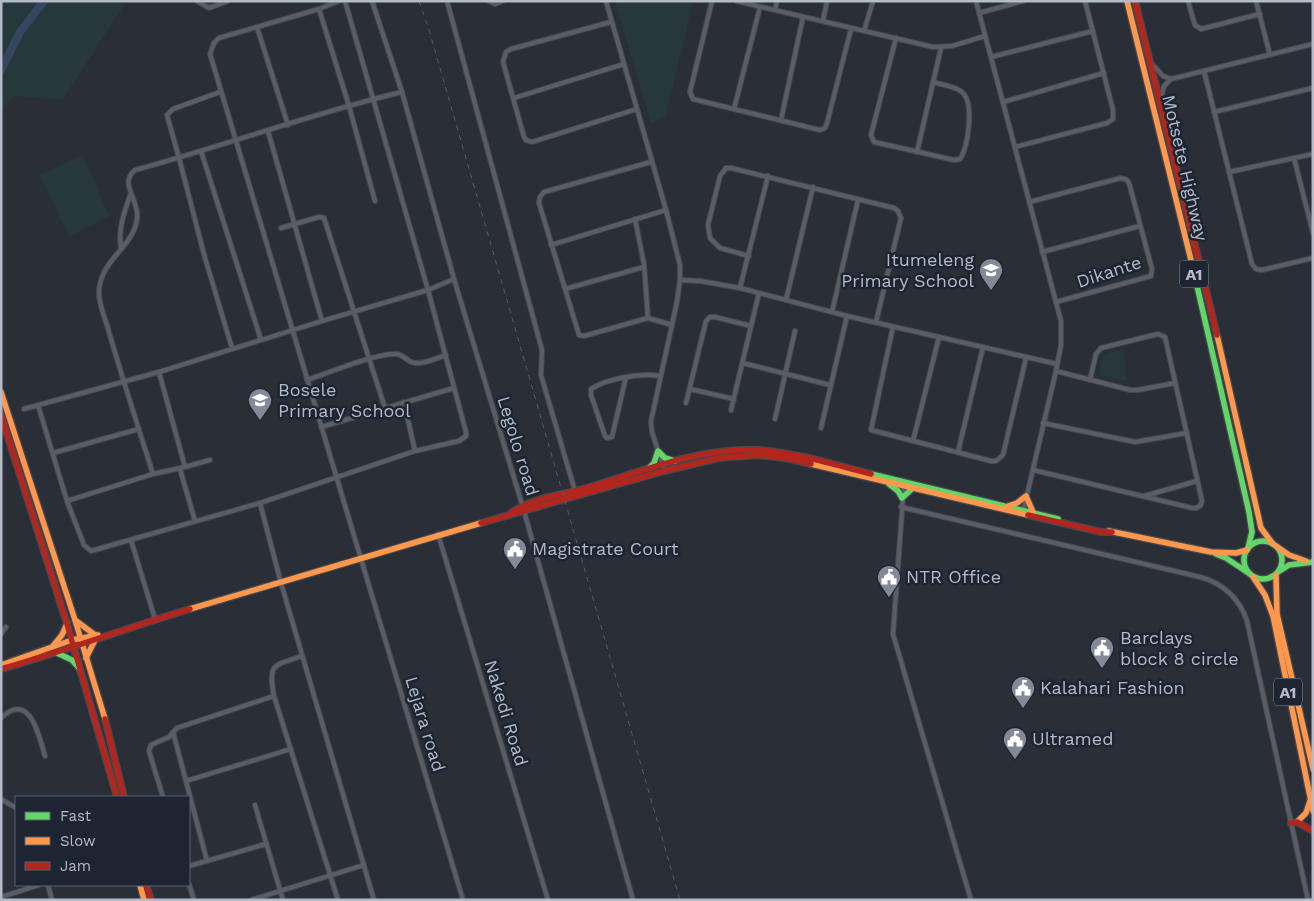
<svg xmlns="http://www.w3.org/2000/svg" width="1314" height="901" viewBox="0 0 1314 901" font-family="'Work Sans',sans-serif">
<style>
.green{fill:#27383d}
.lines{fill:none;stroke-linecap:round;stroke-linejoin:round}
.river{stroke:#364560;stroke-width:8}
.street-casing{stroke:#464950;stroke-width:6}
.fast-casing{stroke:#464950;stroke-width:8}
.slow-casing{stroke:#464950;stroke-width:8}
.jam-casing{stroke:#464950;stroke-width:8}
.street{stroke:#5a5d65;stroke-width:4}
.fast{stroke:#63d668;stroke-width:5.5}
.slow{stroke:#ff974d;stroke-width:5.5}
.jam{stroke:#b3261e;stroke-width:5.5}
.rail{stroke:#585c63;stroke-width:1;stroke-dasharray:5 5;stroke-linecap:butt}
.labels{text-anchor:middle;stroke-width:5;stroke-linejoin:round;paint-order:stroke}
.shield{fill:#1d2432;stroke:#868d9b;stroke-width:1}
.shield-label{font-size:16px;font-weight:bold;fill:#b3bac8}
.street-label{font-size:18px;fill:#b3bac8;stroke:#1d2432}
.poi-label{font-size:18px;fill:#b3bac8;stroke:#1d2432;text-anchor:start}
</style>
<rect width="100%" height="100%" fill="#2a2e37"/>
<g class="green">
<path d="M1,1H127L62,100L15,96L1,108Z"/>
<path d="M615,1H693L665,118L651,123Z"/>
<path d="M83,155L109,216L69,236L39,175Z"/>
<path d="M1124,349L1126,381L1099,375L1101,360L1106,353Z"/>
</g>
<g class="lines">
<path class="river" d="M1,70L20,32L44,1"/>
<g class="street-casing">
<g id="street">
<path d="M197,1L209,8L228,1"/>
<path d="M339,1L319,9L219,38L214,43L210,54L463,900"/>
<path d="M372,1L402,92L454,279L524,511L633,900"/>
<path d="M447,1L542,350L541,375L575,491"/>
<path d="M489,1L495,4L503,1"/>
<path d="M606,1L666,210L680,265V280L677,302L651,421L652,432L663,466"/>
<path d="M712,1L690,92L693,99L820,130L825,128L827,123L851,29"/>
<path d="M736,1L933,47L952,46L985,36"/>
<path d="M976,1L1061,321V345L1056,371L1023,512"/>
<path d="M1188,1L1194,22L1195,25L1201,29L1260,14"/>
<path d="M1256,1L1270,55"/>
<path d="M319,9L349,106L375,201"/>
<path d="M775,10L777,1"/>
<path d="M979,13L1023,1"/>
<path d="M823,21L827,1"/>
<path d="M611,22L511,49L506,52L503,62L524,137L526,140L532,142L637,109"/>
<path d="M257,27L288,125"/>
<path d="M864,31L873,1"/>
<path d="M896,38L871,135L874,142L954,160L960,159C968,148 975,103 962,92C955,86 942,85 933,82"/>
<path d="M991,57L1093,31"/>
<path d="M1154,66L1163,76L1171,79L1313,44"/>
<path d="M1204,71L1252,264L1256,269L1262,270L1313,258"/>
<path d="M220,92L173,109L167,115L179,158L205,258L232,348"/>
<path d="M514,98L624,64"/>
<path d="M1161,98L1164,86L1171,79"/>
<path d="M1003,102L1104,73"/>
<path d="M734,109L760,7"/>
<path d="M1214,112L1313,88"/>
<path d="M781,120L803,17"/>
<path d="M268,131L322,321"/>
<path d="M1015,147L1107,123L1113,119V110L1085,1"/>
<path d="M201,151L261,340"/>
<path d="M917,152L941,48"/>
<path d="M1294,158L1313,233"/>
<path d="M651,162L544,192L540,197L539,203L579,335L584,336L648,318L672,325"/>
<path d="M1229,172L1313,154"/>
<path d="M1029,202L1121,178L1127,180L1129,183L1152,269L1151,276L1056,302"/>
<path d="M635,219L644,264L648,318"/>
<path d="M281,228L319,217L324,218L385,408"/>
<path d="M551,245L666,210"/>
<path d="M121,249C118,229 124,212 131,193"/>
<path d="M1042,252L1140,226"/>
<path d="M749,256L720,248L710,238L708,225L720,176L726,168H731L894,208L898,211L901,218L876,322"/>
<path d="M680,280L700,281L740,288L847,316L1057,364"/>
<path d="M740,288L768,176"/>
<path d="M565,289L644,267"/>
<path d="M786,300L813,187"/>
<path d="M832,312L858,200"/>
<path d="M893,327L871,430L991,461H996L1003,455L1026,358"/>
<path d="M743,363L830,385"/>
<path d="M1056,371L1130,390H1138L1175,383"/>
<path d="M626,377L612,437L607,438L605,436L591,395V389C608,378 641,373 660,376"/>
<path d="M307,380C331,372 371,355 394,354C402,353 405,359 411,362C421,366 437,358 446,355"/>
<path d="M690,389L734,399"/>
<path d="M404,402L415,451"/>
<path d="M686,403L706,321L710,317H715L751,326"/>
<path d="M38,405L67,501L84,545L91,551L260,503L415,451L459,441L466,436V432L428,290L345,1"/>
<path d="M24,409L159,372L322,321L428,290L454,279"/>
<path d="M731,410L759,293"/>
<path d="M775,419L795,331"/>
<path d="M1043,423L1135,442L1187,433"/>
<path d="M321,427L454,388"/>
<path d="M821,428L847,316"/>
<path d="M913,441L939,337"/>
<path d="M958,452L983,347"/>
<path d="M53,453L139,429"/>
<path d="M185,467L210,460"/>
<path d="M180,469L195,521"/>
<path d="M1033,470L1192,508H1196L1200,506L1202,501L1165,337L1158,334L1101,348L1096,354L1090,380"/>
<path d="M153,474C138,427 123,380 109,332C105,317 96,299 100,284C105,258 134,245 137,219C140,200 118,184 135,170C224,146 313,113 402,92"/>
<path d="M904,484L893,634L971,900"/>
<path d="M1144,496L1197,481"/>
<path d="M67,501L153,474L185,467L159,372"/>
<path d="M260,503L281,583L374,900"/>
<path d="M901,507L1200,577C1223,583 1240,599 1247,621L1308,900"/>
<path d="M438,534L548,900"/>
<path d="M131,540L155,619"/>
<path d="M1,634L6,627"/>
<path d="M302,656C273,666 268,663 274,696L338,900"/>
<path d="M1,718C30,690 39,736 45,756"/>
<path d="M173,732L186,781L291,749"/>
<path d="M186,781L207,861"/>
<path d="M163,797L149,751L151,745L169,737L177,728L274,696"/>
<path d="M1,799L16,808"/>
<path d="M255,805L283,900"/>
<path d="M189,866L266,844"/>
<path d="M189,884L194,900"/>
<path d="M48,885L52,900"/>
<path d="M1,897L39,885"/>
<path d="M251,900L364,865"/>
</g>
</g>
<g class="fast-casing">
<g id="fast">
<path d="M1192,264L1249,512L1252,532L1248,548"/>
<path d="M650,467L654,463L658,451L665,458L675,461"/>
<path d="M871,474L1058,519"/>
<path d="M889,484L898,491L902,498L914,487"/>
<circle cx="1263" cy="560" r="19"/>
<path d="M1216,554L1226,558L1250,574"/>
<path d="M1278,572L1289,565L1313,562"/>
<path d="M57,653L72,660L79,668"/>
</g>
</g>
<g class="slow-casing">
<g id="slow">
<path d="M1127,1L1192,264"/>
<path d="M1217,335L1261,528L1273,544"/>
<path d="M1,392L75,620L105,719"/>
<path d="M811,464L1028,515"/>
<path d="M1008,506L1017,503L1026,496L1033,512"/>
<path d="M1109,531L1211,552L1236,553L1247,550"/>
<path d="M1276,546L1289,555L1306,561"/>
<path d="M1276,575L1277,614L1313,769"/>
<path d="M1253,577L1265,595L1273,616L1313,811"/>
<path d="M190,609C287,581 384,551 481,523"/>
<path d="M75,620L95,635"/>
<path d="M53,646L62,635L67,624"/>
<path d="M86,658L95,640"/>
<path d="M1,665L72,640L98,635"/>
<path d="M1297,822L1306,813L1310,801"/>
<path d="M140,885L144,900"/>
</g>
</g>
<g class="jam-casing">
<g id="jam">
<path d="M1135,1L1217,335"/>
<path d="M1,415L67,624L117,797"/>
<path d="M511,513C534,497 564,495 590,487C645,470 701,447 760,450C798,453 835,465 871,474"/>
<path d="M1028,515L1101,532H1112"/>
<path d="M481,523L664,471L719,458L757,455L785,458L811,464"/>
<path d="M1,669C65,651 127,628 190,609"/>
<path d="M105,719L124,797"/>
<path d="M1291,823L1297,822L1313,831"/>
<path d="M146,885L151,900"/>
</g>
</g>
<use href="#street" class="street"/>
<use href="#fast" class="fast"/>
<use href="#slow" class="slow"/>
<use href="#jam" class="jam"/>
<path class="rail" d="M419,1L429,30L680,900"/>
</g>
<defs>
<g id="school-pin" transform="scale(1.25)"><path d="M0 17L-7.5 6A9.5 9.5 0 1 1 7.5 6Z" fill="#838995" stroke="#1d2432"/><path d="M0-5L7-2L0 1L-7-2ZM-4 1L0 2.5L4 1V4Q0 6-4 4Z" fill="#fff"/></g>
<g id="civic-pin" transform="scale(1.25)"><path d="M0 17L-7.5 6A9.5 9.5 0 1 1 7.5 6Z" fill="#838995" stroke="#1d2432"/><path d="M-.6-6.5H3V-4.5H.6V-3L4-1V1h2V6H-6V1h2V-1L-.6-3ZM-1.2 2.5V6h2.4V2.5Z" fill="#fff"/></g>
</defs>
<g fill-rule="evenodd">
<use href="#school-pin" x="991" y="270"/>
<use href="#school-pin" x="260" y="400"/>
<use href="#civic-pin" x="515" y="549"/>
<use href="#civic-pin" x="889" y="577"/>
<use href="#civic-pin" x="1102" y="648"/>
<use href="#civic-pin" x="1023" y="688"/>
<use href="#civic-pin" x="1015" y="739"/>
</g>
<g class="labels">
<g class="shield">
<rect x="1180" y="260.5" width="28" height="27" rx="4"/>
<rect x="1274" y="678.5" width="28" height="27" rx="4"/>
</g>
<g class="shield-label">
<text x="1194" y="280">A1</text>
<text x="1288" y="698">A1</text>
</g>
<g class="street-label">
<text transform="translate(1185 168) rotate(77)" y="6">Motsete Highway</text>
<text transform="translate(1109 272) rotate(-18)" y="6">Dikante</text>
<text transform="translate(518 446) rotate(73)" y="6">Legolo road</text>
<text transform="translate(506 713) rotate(73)" y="6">Nakedi Road</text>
<text transform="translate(425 724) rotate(73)" y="6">Lejara road</text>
</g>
<g class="poi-label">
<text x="974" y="266" text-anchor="end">Itumeleng<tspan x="974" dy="21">Primary School</tspan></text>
<text x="278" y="396">Bosele<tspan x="278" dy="21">Primary School</tspan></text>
<text x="532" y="555">Magistrate Court</text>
<text x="906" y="583">NTR Office</text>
<text x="1120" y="644">Barclays<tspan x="1120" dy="21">block 8 circle</tspan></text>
<text x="1040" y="694">Kalahari Fashion</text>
<text x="1032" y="745">Ultramed</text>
</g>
</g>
<rect width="1314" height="901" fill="none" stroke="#b3bac8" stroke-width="5"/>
<rect x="15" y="796" width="175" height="90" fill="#1d2432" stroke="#59606e"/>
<rect x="25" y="812" width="25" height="8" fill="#63d668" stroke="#59606e"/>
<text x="60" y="821" font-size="15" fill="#b3bac8">Fast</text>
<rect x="25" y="837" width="25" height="8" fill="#ff974d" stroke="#59606e"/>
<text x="60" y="846" font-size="15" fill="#b3bac8">Slow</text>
<rect x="25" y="862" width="25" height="8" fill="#b3261e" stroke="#59606e"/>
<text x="60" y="871" font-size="15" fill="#b3bac8">Jam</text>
</svg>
